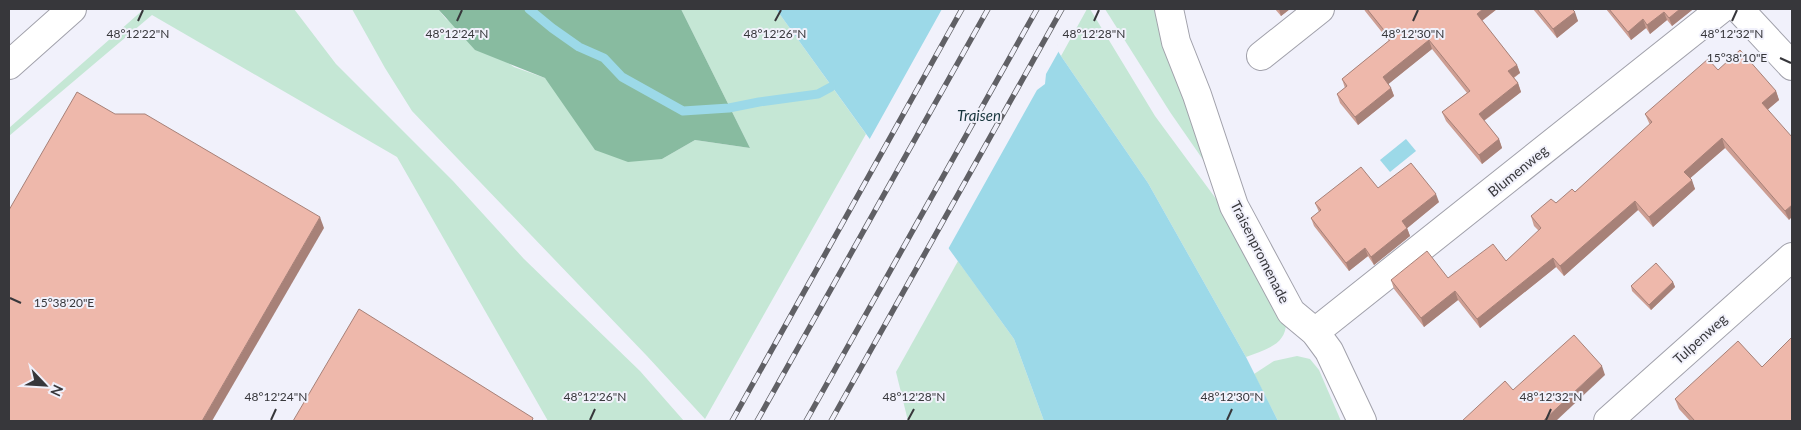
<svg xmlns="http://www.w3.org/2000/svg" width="1801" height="430" viewBox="0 0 1801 430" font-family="Lato,sans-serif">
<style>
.green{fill:#c5e7d5}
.forest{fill:#88bba0}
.water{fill:#9cd9e8}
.pier{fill:#f1f1fb}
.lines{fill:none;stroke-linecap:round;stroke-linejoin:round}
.stream{stroke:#9cd9e8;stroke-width:9}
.street-casing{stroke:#a1a1ab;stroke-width:30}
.secondary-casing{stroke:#a1a1ab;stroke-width:30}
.street{stroke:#fff;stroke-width:28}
.secondary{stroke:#fff;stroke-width:28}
.rail-casing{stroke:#606065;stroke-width:5.5}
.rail{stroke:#f1f1fb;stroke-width:4;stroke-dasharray:11;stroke-linecap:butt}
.wall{fill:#cd9e93}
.shaded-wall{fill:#a78178}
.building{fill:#eeb8ab;stroke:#a78178}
.ticks{fill:none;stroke:#37373b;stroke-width:2}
.labels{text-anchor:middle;stroke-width:4;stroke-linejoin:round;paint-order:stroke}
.street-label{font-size:14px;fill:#37373b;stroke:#f1f1fb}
.water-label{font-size:15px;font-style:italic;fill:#17353c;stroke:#f1f1fb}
.ticks-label{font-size:12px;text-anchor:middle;fill:#37373b;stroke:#f1f1fb;stroke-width:4;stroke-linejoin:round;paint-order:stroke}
</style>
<rect width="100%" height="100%" fill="#f1f1fb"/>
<g class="green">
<path d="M144,9H294L336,64L453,181L524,259L640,371L684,421H548L397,157L152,15L9,136V128Z"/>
<path d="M352,9H438L446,19L514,67L545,78L662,159L695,140L750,148L681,9H776L866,134L705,419L647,356L412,111L385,68Z"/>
<path d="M1087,9H1090L1155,116L1225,211L1286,319C1288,345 1266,349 1246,357L1148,183L1061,56Z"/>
<path d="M1105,9H1159L1206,164L1170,112Z"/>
<path d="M958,261L1014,339L1044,421H908L896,372Z"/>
<path d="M1297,356L1310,359L1319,370L1341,421H1278L1254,374L1274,361Z"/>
</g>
<path class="forest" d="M438,9H681L750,148L695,140L662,159L628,162L595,150L545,78L475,50Z"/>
<g class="water">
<path d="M776,9H1032L1061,56L1148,183L1246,357L1278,421H1044L1014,339Z"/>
<path d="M1406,139L1416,151L1390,172L1380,160Z"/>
</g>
<path class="pier" d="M942,9H1035L1060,49L1046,74L1045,84L1037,90L947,251L868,142Z"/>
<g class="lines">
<path class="stream" d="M529,9L552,28L579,47L604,58L622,77L683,111L729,108L759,102L818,94L831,87"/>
<g class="street-casing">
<g id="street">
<path d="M1169,9L1176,42L1197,95L1234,206L1291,312L1315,332L1329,351L1362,421"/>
<path d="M1739,9L1792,66"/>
<path d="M1261,56L1320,9"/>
<path d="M1315,332L1721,9"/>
<path d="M1608,421L1792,257"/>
</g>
</g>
<g class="secondary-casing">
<path id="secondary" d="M9,65L72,9"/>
</g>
<use href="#street" class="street"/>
<use href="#secondary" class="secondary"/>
<g class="rail-casing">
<g id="rail">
<path d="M732,421L962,9"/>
<path d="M757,421L988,9"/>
<path d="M806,421L1037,9"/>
<path d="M831,421L1062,9"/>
</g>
</g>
<use href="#rail" class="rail"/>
</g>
<g class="wall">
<path d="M1275,9H1290L1281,16Z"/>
<path d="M1364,9H1497L1482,21L1517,65L1520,73L1514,78L1518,83L1521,92L1484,121L1499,139L1502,148L1482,164L1446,121L1442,112L1467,93L1432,49L1388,84L1391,88L1394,96L1358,125L1340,103L1337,94L1345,88L1342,79L1389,41L1365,11Z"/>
<path d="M1533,9H1572L1578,21L1557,38Z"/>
<path d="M1606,9H1692V10L1672,26L1667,20L1650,34L1646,28L1631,40Z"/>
<path d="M1718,70L1776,91L1779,100L1768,109L1789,220L1725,148L1690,178L1695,189L1653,227L1638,210L1564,276L1556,267L1480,328L1458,300L1424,327L1394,289L1391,280L1448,278L1506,261L1539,231L1534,226L1531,216L1575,192L1650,125L1645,114Z"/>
<path d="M1378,188L1439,202L1407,228L1410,236L1374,265L1368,256L1349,271L1314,226L1311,218L1319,212L1315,203Z"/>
<path d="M1673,282L1675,287L1651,310L1632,291L1631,286Z"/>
<path d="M1675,399L1792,421H1690L1679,409Z"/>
</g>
<g class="shaded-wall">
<path d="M1279,9H1290L1281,16Z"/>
<path d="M1483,9H1497L1480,22L1477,14Z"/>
<path d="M1680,9H1692V10L1672,26L1669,18Z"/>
<path d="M1575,12L1578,21L1557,38L1553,29Z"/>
<path d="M1664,12L1667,20L1650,34L1647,25Z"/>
<path d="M1643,19L1646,28L1631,40L1628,32Z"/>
<path d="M1429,40L1432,49L1386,86L1383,77Z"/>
<path d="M1517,65L1520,73L1511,79L1508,71Z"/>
<path d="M1518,83L1521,92L1482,122L1479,114Z"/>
<path d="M1391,88L1394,96L1358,125L1355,117Z"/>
<path d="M1776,91L1779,100L1765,112L1762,103Z"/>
<path d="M1722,138L1725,148L1687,181L1684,172Z"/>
<path d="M1499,139L1502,148L1482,164L1479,155Z"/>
<path d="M1692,180L1695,189L1653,227L1649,217Z"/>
<path d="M1436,194L1439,202L1405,230L1402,221Z"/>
<path d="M1635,201L1638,210L1564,276L1560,266Z"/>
<path d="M1792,205V217L1789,220L1785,211Z"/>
<path d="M320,217L324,228L212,421H202Z"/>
<path d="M1407,228L1410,236L1374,265L1371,257Z"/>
<path d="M1365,248L1368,256L1349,271L1346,263Z"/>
<path d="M1553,258L1556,267L1480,328L1477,319Z"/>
<path d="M1673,282L1675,287L1651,310L1649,305Z"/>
<path d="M1455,291L1458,300L1424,327L1421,318Z"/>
<path d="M1602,366L1605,375L1556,421H1543Z"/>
</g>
<g class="building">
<path d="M1367,9H1483L1477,14L1517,65L1508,71L1518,83L1479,114L1499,139L1479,155L1442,112L1470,91L1429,40L1383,77L1391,88L1355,117L1337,94L1347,86L1342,79L1391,39Z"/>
<path d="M1537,9H1572L1575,12L1553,29Z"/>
<path d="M1609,9H1680L1669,18L1664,12L1647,25L1643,19L1628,32Z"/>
<path d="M1740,50L1776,91L1762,103L1792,137V205L1785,211L1722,138L1684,172L1692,180L1649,217L1635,201L1560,266L1553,258L1477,319L1455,291L1421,318L1391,280L1427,251L1448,278L1493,244L1506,261L1541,228L1531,216L1551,199L1556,203L1572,189L1575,192L1652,122L1645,114L1708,59L1718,70Z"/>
<path d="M77,92L115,114H145L320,217L202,421H9V210Z"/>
<path d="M1411,163L1436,194L1402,221L1407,228L1371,257L1365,248L1346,263L1311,218L1321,210L1315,203L1361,167L1378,188Z"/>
<path d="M1656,263L1673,282L1649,305L1631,286Z"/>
<path d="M359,309L533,418L532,421H293Z"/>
<path d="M1574,335L1602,366L1543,421H1462L1505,381L1513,390Z"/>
<path d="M1792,337V421H1695L1675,399L1738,341L1762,367Z"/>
</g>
<path class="ticks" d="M138,21L143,10M457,21L462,10M775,21L781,10M1094,21L1099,10M1413,21L1418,10M1732,21L1737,10M1780,58L1791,63M10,298L21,303M271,420L276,409M590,420L595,409M908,420L914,409M1227,420L1232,409M1546,420L1551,409"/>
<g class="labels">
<g class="street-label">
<text transform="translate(1518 171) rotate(-39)" y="5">Blumenweg</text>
<text transform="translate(1260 252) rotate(63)" y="5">Traisenpromenade</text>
<text transform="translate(1700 339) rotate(-42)" y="5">Tulpenweg</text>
</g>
<g class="water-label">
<text x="979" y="121">Traisen</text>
</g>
</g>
<g class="ticks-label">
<text x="138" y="38">48°12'22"N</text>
<text x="457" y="38">48°12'24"N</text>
<text x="775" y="38">48°12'26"N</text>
<text x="1094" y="38">48°12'28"N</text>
<text x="1413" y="38">48°12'30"N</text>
<text x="1732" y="38">48°12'32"N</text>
<text x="1737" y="62">15°38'10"E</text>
<text x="64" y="307">15°38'20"E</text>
<text x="276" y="401">48°12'24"N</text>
<text x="595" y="401">48°12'26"N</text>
<text x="914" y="401">48°12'28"N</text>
<text x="1232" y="401">48°12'30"N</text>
<text x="1551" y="401">48°12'32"N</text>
</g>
<rect width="1801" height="430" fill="none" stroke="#37373b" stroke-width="20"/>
<g transform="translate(45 385) rotate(115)" stroke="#f1f1fb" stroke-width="4" paint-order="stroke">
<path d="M0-4L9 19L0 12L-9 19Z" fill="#37373b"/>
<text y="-8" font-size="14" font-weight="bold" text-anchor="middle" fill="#37373b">N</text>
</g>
</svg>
